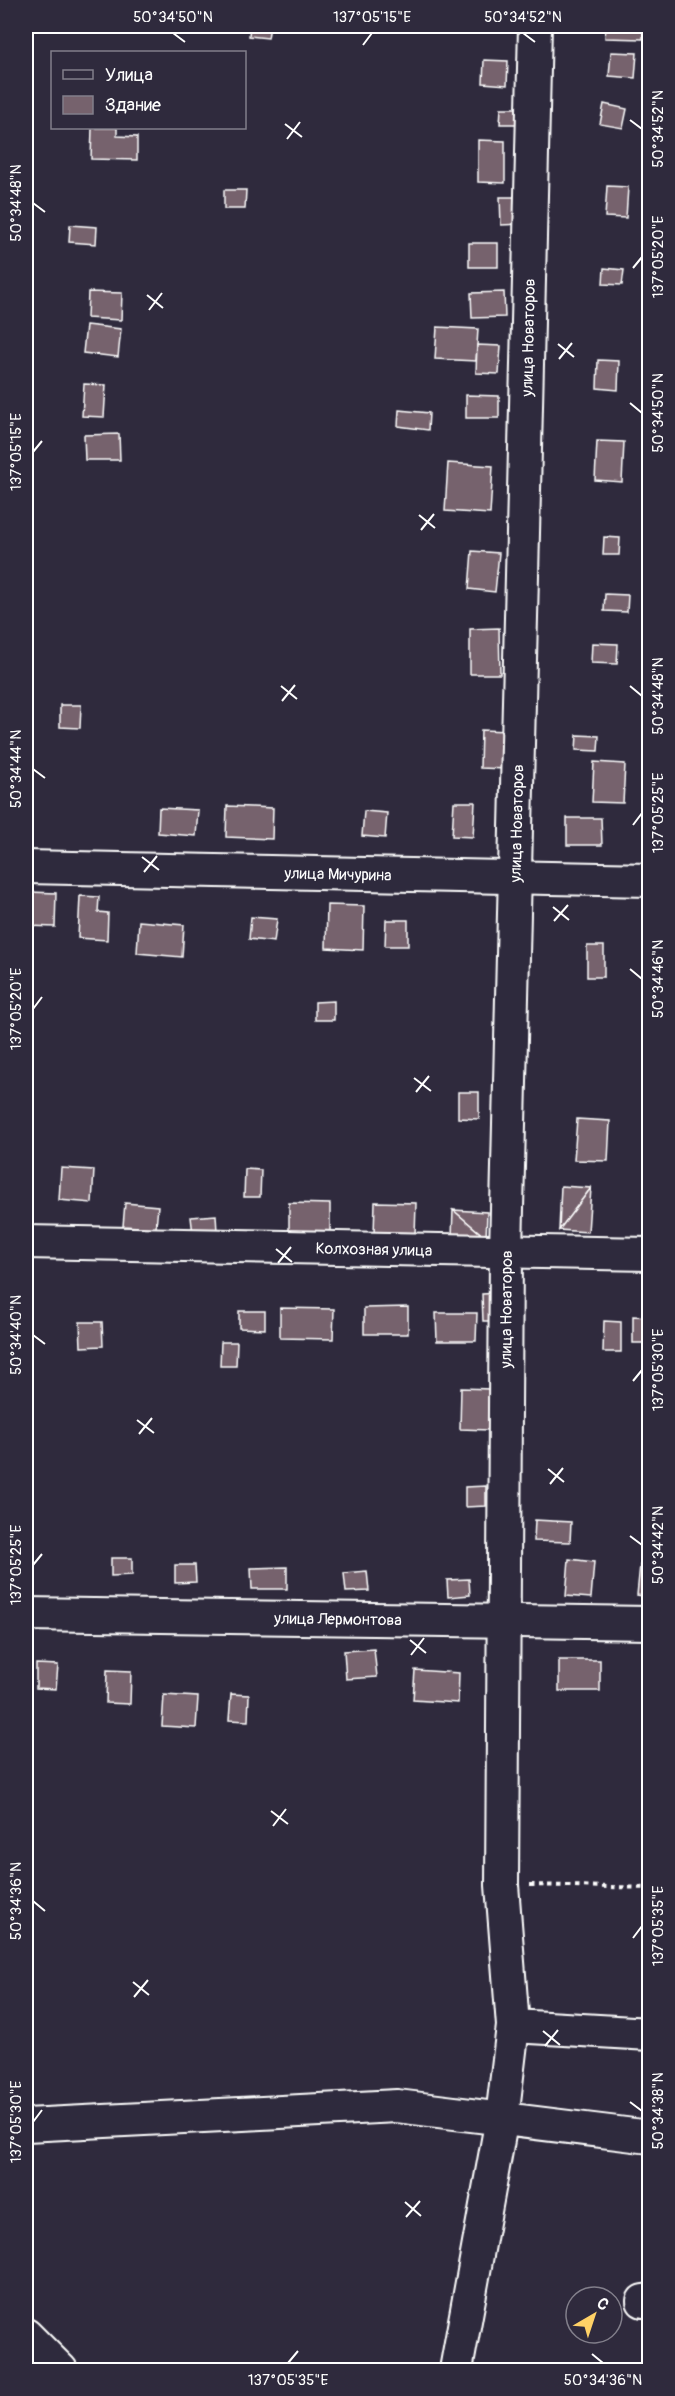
<svg xmlns="http://www.w3.org/2000/svg" width="675" height="2396" viewBox="0 0 675 2396" font-family="Pangolin,sans-serif">
<style>
.building{fill:#76626d;stroke:#fff;stroke-width:1.5}
.lines{fill:none;stroke-linecap:round;stroke-linejoin:round}
.minor-casing{stroke:#fff;stroke-width:36}
.path{stroke:#fff;stroke-width:4;stroke-dasharray:4.5 4.5;stroke-linecap:butt}
.minor{stroke:#2f2a3d;stroke-width:32}
.ticks{fill:none;stroke:#fff;stroke-width:2}
.labels{text-anchor:middle;stroke-width:6;stroke-linejoin:round;paint-order:stroke}
.street-label{font-size:16px;fill:#fff;stroke:#2f2a3d}
.neatline{fill:none;stroke:#fff;stroke-width:2}
.ticks-label{font-size:15px;text-anchor:middle;fill:#fff}
</style>
<rect width="100%" height="100%" fill="#2f2a3d"/>
<filter id="ink" filterUnits="userSpaceOnUse"><feTurbulence type="fractalNoise" baseFrequency=".0167" numOctaves="2"/><feDisplacementMap in="SourceGraphic" scale="12" xChannelSelector="R" yChannelSelector="G"/><feConvolveMatrix kernelMatrix="1 2 1 2 8 2 1 2 1" color-interpolation-filters="sRGB"/></filter>
<g filter="url(#ink)">
<g class="building">
<path d="M250,26H270L268,38L249,36Z"/>
<path d="M606,26H643V39L605,38Z"/>
<path d="M611,52L637,53L635,78L609,76Z"/>
<path d="M484,60L508,61L507,85L483,83Z"/>
<path d="M604,104L627,109L623,128L600,124Z"/>
<path d="M501,108H525V124H500Z"/>
<path d="M92,128H117V136L137,137V160L91,159Z"/>
<path d="M478,140L505,141V183L478,182Z"/>
<path d="M607,186L628,187L626,218L605,217Z"/>
<path d="M224,190H246L245,209H224Z"/>
<path d="M500,197H519L520,224L501,225Z"/>
<path d="M70,225L97,227L96,244L69,242Z"/>
<rect x="469" y="243" width="29" height="24"/>
<path d="M604,268L624,270L622,285L603,284Z"/>
<path d="M88,292L122,293L121,320L87,318Z"/>
<path d="M504,292L505,317L472,318L471,293Z"/>
<path d="M86,325L121,329L118,357L83,353Z"/>
<path d="M437,327L478,329L476,361L435,359Z"/>
<path d="M477,345L501,346L499,374L476,373Z"/>
<path d="M598,360L619,361L618,390L597,388Z"/>
<path d="M84,384L106,385L104,417L82,416Z"/>
<path d="M466,395L499,396V418H466Z"/>
<path d="M399,410L429,413L428,430L398,426Z"/>
<path d="M119,434L120,460H85L84,435Z"/>
<path d="M597,441L624,442L622,482L595,480Z"/>
<path d="M448,463L493,466L490,514L445,511Z"/>
<path d="M604,537L620,538L619,555H603Z"/>
<path d="M472,551L499,553L495,592L469,589Z"/>
<path d="M605,594L628,595L627,612L604,611Z"/>
<path d="M499,628L500,674H470V629Z"/>
<path d="M592,643L618,644L617,664L591,663Z"/>
<path d="M60,705H81L80,728L60,727Z"/>
<path d="M481,730L508,731L507,769L480,768Z"/>
<path d="M577,735L599,736L598,751L576,750Z"/>
<path d="M594,762L625,764L623,803L592,802Z"/>
<path d="M454,802H475L473,837L452,836Z"/>
<path d="M227,806L273,808L272,839L226,837Z"/>
<path d="M159,808L198,810L196,836L158,833Z"/>
<path d="M364,811L387,813L385,838L362,836Z"/>
<path d="M567,818H601L602,845H567Z"/>
<path d="M29,892L56,893L55,927L28,926Z"/>
<path d="M80,896L99,897L98,912L108,913L107,940L78,938Z"/>
<path d="M327,905L364,906L363,950L326,948Z"/>
<path d="M251,917L277,919L274,942L249,939Z"/>
<path d="M386,920H408V946H385Z"/>
<path d="M139,921L184,925L182,957L137,953Z"/>
<rect x="587" y="946" width="17" height="31"/>
<path d="M334,1001V1020H315V1002Z"/>
<path d="M458,1092H479V1119L458,1118Z"/>
<path d="M577,1119L610,1121L608,1161L574,1160Z"/>
<path d="M61,1168L94,1170L92,1203L59,1200Z"/>
<path d="M245,1169L261,1170L260,1197H244Z"/>
<path d="M561,1186L591,1188L559,1230Z"/>
<path d="M591,1188L588,1232L559,1230Z"/>
<path d="M375,1202L416,1203L415,1235L374,1234Z"/>
<path d="M125,1203L158,1206L156,1228L123,1226Z"/>
<path d="M289,1203L330,1204V1236L289,1235Z"/>
<path d="M453,1210L487,1212L486,1238Z"/>
<path d="M453,1210L486,1238L452,1237Z"/>
<path d="M216,1215L217,1232L193,1234L191,1217Z"/>
<path d="M501,1293V1321H483L482,1294Z"/>
<path d="M408,1307V1334H364V1308Z"/>
<path d="M280,1308L334,1309L333,1339L280,1338Z"/>
<path d="M239,1311H265V1329L239,1328Z"/>
<path d="M436,1313H477L476,1341H437Z"/>
<path d="M633,1316L650,1317V1343H633Z"/>
<path d="M604,1321L621,1322V1352H603Z"/>
<path d="M80,1322H102L103,1346L81,1347Z"/>
<path d="M221,1342H237L236,1366H220Z"/>
<path d="M461,1388L490,1389L489,1430L460,1429Z"/>
<path d="M486,1486V1506L465,1507V1487Z"/>
<path d="M535,1520L571,1522L570,1542L534,1541Z"/>
<path d="M111,1558H132V1575L111,1576Z"/>
<path d="M569,1559L594,1562L591,1598L566,1596Z"/>
<path d="M175,1565H195L196,1582L175,1583Z"/>
<path d="M640,1565L650,1566V1597L637,1595Z"/>
<path d="M287,1567V1589H252L251,1568Z"/>
<path d="M367,1571L369,1591L346,1592L344,1573Z"/>
<path d="M469,1579L470,1595L448,1597L447,1580Z"/>
<path d="M374,1649L377,1677L346,1679L344,1651Z"/>
<rect x="559" y="1660" width="41" height="31"/>
<path d="M36,1664L58,1665L56,1689L36,1688Z"/>
<path d="M107,1670L131,1671L130,1704L106,1703Z"/>
<path d="M415,1670L459,1673L458,1703L413,1700Z"/>
<path d="M231,1694L249,1695L248,1721L229,1720Z"/>
<path d="M164,1695L198,1697L196,1728L162,1726Z"/>
</g>
<g class="lines">
<g class="minor-casing">
<g id="minor">
<path id="s1" d="M26,867L650,880"/>
<path id="s2" d="M26,1242L650,1254"/>
<path id="s3" d="M26,1614L650,1623"/>
<path d="M513,2026L650,2034"/>
<path d="M26,2125L397,2106L650,2137"/>
<path d="M643,2301L650,2300"/>
<path d="M26,2335L61,2370"/>
<path id="s4" d="M456,2370L502,2118L513,2026L502,1885L506,1251L535,26"/>
</g>
</g>
<path class="path" d="M530,1885L650,1888"/>
<use href="#minor" class="minor"/>
</g>
</g>
<path class="ticks" d="M173,33L185,42M523,33L535,42M363,45L372,33M630,120L642,129M285,124L302,137M287,139L300,122M33,203L45,212M633,268L642,257M147,295L163,308M149,310L162,293M558,344L574,357M559,359L572,343M630,403L642,413M33,452L42,441M419,515L435,528M421,530L434,514M281,686L297,699M630,686L642,696M282,701L295,685M33,769L45,778M633,825L642,813M142,857L159,870M144,872L157,856M553,907L569,920M554,921L568,905M630,969L642,979M33,1009L42,997M414,1078L431,1091M416,1092L429,1076M276,1249L292,1262M278,1263L291,1247M33,1335L45,1344M633,1381L642,1370M137,1420L154,1433M139,1434L152,1418M548,1469L564,1482M550,1484L563,1468M630,1536L642,1545M33,1565L42,1554M410,1640L426,1653M411,1655L424,1638M271,1811L288,1824M273,1826L286,1809M33,1901L45,1911M633,1938L642,1926M133,1982L149,1995M134,1997L148,1980M543,2031L560,2045M545,2046L558,2030M630,2102L642,2111M33,2122L42,2110M405,2202L421,2216M406,2217L420,2201M592,2354L603,2363M288,2363L298,2351"/>
<g class="labels">
<g class="street-label">
<text dy="6" stroke="none"><textPath href="#s4" startOffset="2038">улица Новаторов</textPath></text>
<text dy="6" stroke="none"><textPath href="#s4" startOffset="1552">улица Новаторов</textPath></text>
<text dy="6" stroke="none"><textPath href="#s1" startOffset="312">улица Мичурина</textPath></text>
<text dy="6" stroke="none"><textPath href="#s2" startOffset="348">Колхозная улица</textPath></text>
<text dy="6" stroke="none"><textPath href="#s4" startOffset="1066">улица Новаторов</textPath></text>
<text dy="6" stroke="none"><textPath href="#s3" startOffset="312">улица Лермонтова</textPath></text>
</g>
</g>
<rect width="675" height="2396" fill="none" stroke="#2f2a3d" stroke-width="66"/>
<rect x="51" y="51" width="195" height="78" fill="#2f2a3d" stroke="#827f8b" stroke-width="1.5"/>
<rect x="63" y="70" width="30" height="9" fill="#2f2a3d" stroke="#827f8b" stroke-width="1.5"/>
<text x="105" y="81" font-size="18" fill="#ffffff">Улица</text>
<rect x="63" y="96" width="30" height="18" fill="#76626d" stroke="#827f8b" stroke-width="1.5"/>
<text x="105" y="111" font-size="18" fill="#ffffff">Здание</text>
<g transform="translate(594 2315) rotate(39)"><circle r="28" fill="#2f2a3d" stroke="#827f8b" stroke-width="1.5"/>
<path d="M0-4.5L10 22L0 15L-10 22Z" fill="#ffd166"/>
<text y="-9" font-size="16" font-weight="bold" text-anchor="middle" fill="#ffffff">С</text>
</g>
<rect x="33" y="33" width="609" height="2330" class="neatline"/>
<g class="ticks-label">
<text x="173" y="22">50°34'50"N</text>
<text x="372" y="22">137°05'15"E</text>
<text x="523" y="22">50°34'52"N</text>
<text transform="translate(658 129) rotate(-90)" y="5">50°34'52"N</text>
<text transform="translate(16 203) rotate(-90)" y="5">50°34'48"N</text>
<text transform="translate(658 257) rotate(-90)" y="5">137°05'20"E</text>
<text transform="translate(658 413) rotate(-90)" y="5">50°34'50"N</text>
<text transform="translate(16 452) rotate(-90)" y="5">137°05'15"E</text>
<text transform="translate(658 696) rotate(-90)" y="5">50°34'48"N</text>
<text transform="translate(16 769) rotate(-90)" y="5">50°34'44"N</text>
<text transform="translate(658 813) rotate(-90)" y="5">137°05'25"E</text>
<text transform="translate(658 979) rotate(-90)" y="5">50°34'46"N</text>
<text transform="translate(16 1009) rotate(-90)" y="5">137°05'20"E</text>
<text transform="translate(16 1335) rotate(-90)" y="5">50°34'40"N</text>
<text transform="translate(658 1370) rotate(-90)" y="5">137°05'30"E</text>
<text transform="translate(658 1545) rotate(-90)" y="5">50°34'42"N</text>
<text transform="translate(16 1565) rotate(-90)" y="5">137°05'25"E</text>
<text transform="translate(16 1901) rotate(-90)" y="5">50°34'36"N</text>
<text transform="translate(658 1926) rotate(-90)" y="5">137°05'35"E</text>
<text transform="translate(658 2111) rotate(-90)" y="5">50°34'38"N</text>
<text transform="translate(16 2122) rotate(-90)" y="5">137°05'30"E</text>
<text x="288" y="2385">137°05'35"E</text>
<text x="603" y="2385">50°34'36"N</text>
</g>
</svg>
